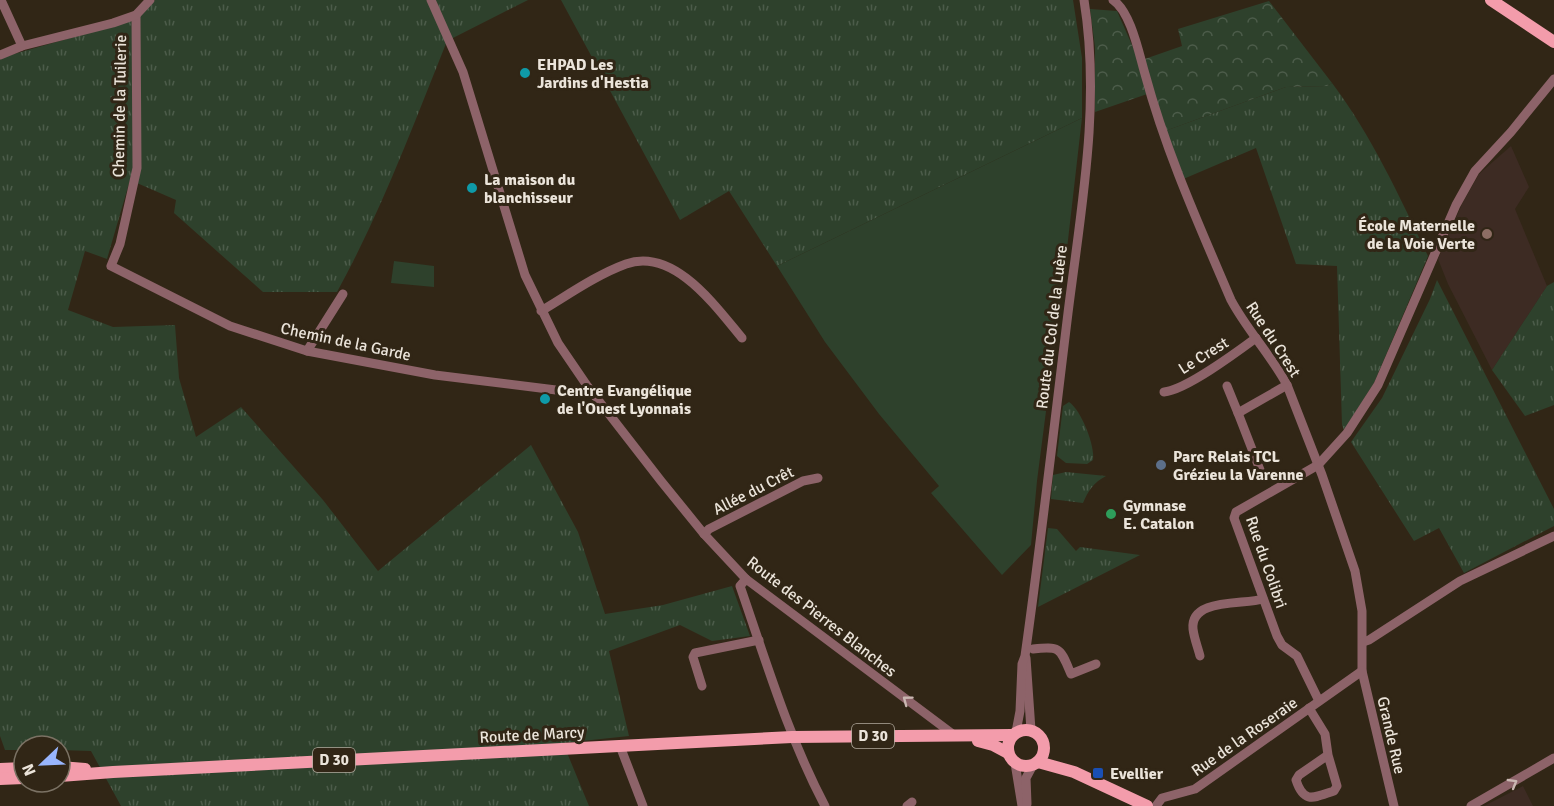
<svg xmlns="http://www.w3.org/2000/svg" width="1554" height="806" viewBox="0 0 1554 806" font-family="Signika,sans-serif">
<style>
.industrial{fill:#3d2b23}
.grass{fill:url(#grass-tufts)}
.forest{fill:url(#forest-crowns)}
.pitch{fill:#2e412c}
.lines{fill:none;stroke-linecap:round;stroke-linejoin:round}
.minor{stroke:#8d6369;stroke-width:9}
.major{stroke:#f39cab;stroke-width:12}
.oneway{stroke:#cab7b2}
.culture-dot{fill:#0f9aa8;stroke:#312616;stroke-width:2}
.education-dot{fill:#8d6e63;stroke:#312616;stroke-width:2}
.service-dot{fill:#5c6f8a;stroke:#312616;stroke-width:2}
.leisure-dot{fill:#2e9e5b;stroke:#312616;stroke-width:2}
.transit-dot{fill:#1a4fb4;stroke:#312616;stroke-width:2}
.labels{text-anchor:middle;stroke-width:6;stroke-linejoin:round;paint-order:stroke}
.shield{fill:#312616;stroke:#b3ab9f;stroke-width:1.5}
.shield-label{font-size:15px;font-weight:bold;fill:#ebe4da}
.poi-label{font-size:16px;font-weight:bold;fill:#ebe4da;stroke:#312616;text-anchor:start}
.street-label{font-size:16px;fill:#ebe4da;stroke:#312616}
</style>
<defs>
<pattern id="grass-tufts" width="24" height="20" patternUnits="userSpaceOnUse" patternTransform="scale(1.5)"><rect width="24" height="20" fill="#2e412c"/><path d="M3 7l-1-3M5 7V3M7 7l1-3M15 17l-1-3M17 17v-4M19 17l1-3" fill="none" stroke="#4c5c4a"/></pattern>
<pattern id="forest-crowns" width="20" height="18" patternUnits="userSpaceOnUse" patternTransform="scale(1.5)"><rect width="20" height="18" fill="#2e412c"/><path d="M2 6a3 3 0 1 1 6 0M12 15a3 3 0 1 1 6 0" fill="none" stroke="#4c5c4a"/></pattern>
</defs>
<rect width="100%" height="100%" fill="#312616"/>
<g class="industrial">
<path d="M1511,146L1529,187L1515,209L1547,286L1492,370L1448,284L1438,259L1462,204L1479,174Z"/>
<path d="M1523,786L1533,806H1484Z"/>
</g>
<g class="grass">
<path d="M155,0H528L447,41C413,126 381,212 337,292H263L174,213L176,200L130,180L107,259L85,251L68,310L113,327L175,325L179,378L196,437L241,407L323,500L378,571L531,445L578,532L605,614L663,605L732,586L750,636L712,641L680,625L609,651L629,736L563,743L589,806H121L91,751L60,750V746H24V750H5L0,736V58L137,19Z"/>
<path d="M561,0H1073L1082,58V118L777,266L729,191L680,220Z"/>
<path d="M1332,83C1372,136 1399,196 1428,256L1374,383L1344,430L1342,425L1337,266L1296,264L1256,148L1181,180L1165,131L1286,87L1327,86Z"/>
<path d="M1437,280L1554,509V526L1464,573L1439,528L1414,541L1351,442L1382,398L1430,299Z"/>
<path d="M1554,282V405L1525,416L1492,370L1547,286Z"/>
<path d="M1069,402C1081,410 1095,445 1093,460L1087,464L1066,463L1057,456L1063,406Z"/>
<path d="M1066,472L1106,476C1094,482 1088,491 1083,503L1051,499L1053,475Z"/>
<path d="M1048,528L1057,529L1076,551L1080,547L1140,555L1038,607Z"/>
</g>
<path class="forest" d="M1269,1L1332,83L1327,86L1286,87L1165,131L1153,92L1095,112V47L1090,9L1117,11L1139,61L1182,46L1178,29Z"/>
<g class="pitch">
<path d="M1082,118L1067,249L1037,481L1031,545L1002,575L931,493L939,486L879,414L825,342L777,266Z"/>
<path d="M394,261L434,266V287L391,283Z"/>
</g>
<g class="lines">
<g class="minor">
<path d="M1,0L22,46"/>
<path d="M431,0L463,72L525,275L558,343L588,387L661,481L704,534L746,579L954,735"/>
<path d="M1113,0C1131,12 1139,54 1145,74C1166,152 1199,225 1231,300C1247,330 1271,355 1287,385L1322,475L1355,571L1362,611V671L1394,806"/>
<path d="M136,15L137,168L120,244L111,266L230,326L307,351L435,375L580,393L588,387"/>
<path d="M0,55L22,46L113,23L136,15L150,0"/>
<path d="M541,311C568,295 596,275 626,264C674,247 716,307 742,338"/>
<path d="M307,351L343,294"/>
<path d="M1227,386L1238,413L1287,385"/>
<path d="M1164,392C1186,390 1237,352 1256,338"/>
<path d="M1238,413L1262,475"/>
<path d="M704,534L709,529L803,481L818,478"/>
<path d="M746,579L740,586C766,661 788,736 825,806"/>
<path d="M1363,642L1369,640L1460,581L1554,536"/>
<path d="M1033,649C1061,646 1060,648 1071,674L1096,664"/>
<path d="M1200,656C1198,648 1194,638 1193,629C1190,598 1243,605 1263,599"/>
<path d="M1026,658L1031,730"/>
<path d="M702,686L693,657L695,653L759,640"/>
<path d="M1319,701L1297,656L1282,645L1277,636L1234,518L1236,512L1318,465L1347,433L1378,385L1456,205L1475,171L1511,132L1554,79"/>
<path d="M1309,708L1325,734L1328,755L1299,775L1296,780C1304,805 1315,797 1334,791L1337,786L1328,755"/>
<path d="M1016,732L1020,711L1022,664L1025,656C1041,542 1054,427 1068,313C1081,209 1101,104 1084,0"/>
<path d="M620,746L643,806"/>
<path d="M1015,763L1022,806"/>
<path d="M1027,804L1026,778L1033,765"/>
<path d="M907,806L912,802"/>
<path d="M1156,806L1162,798L1195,789L1362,671"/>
<path d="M1471,806L1554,758"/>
</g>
<g class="major">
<path d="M1491,0L1554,42"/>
<circle cx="1026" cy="748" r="18"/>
<path d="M978,741L993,745L1008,753"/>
<path d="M1038,762L1074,772L1147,806"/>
<path d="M60,767L85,769"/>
<path d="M0,769L24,768"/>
<path d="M60,776L113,772L792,737L1012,735"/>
<path d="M0,779L24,778"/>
</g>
</g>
<defs><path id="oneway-chevron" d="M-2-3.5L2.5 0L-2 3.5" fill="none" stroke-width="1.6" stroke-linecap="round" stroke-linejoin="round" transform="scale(1.5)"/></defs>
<g class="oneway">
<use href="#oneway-chevron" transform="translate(907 700) rotate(-143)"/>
<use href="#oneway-chevron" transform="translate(1513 783) rotate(-30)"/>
</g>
<g class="culture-dot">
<circle cx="525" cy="73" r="6"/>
<circle cx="472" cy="188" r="6"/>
<circle cx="545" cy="399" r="6"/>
</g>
<circle class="education-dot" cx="1487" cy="234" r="6"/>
<circle class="service-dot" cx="1161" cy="465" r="6"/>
<circle class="leisure-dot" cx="1111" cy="514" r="6"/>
<rect class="transit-dot" x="1092" y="767" width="12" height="12" rx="3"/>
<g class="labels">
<g class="shield">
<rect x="852" y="724" width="42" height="24" rx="4.5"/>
<rect x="313" y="748" width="42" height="24" rx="4.5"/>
</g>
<g class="shield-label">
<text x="873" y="741">D 30</text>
<text x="334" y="765">D 30</text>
</g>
<g class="poi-label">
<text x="537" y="70">EHPAD Les<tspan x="537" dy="18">Jardins d'Hestia</tspan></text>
<text x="484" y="185">La maison du<tspan x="484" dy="18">blanchisseur</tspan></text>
<text x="1475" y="231" text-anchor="end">École Maternelle<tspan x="1475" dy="18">de la Voie Verte</tspan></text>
<text x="557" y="396">Centre Evangélique<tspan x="557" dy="18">de l'Ouest Lyonnais</tspan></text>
<text x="1173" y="462">Parc Relais TCL<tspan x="1173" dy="18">Grézieu la Varenne</tspan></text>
<text x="1123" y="511">Gymnase<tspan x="1123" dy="18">E. Catalon</tspan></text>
<text x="1110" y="779">Evellier</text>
</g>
<g class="street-label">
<text transform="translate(119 106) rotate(-89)" y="6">Chemin de la Tuilerie</text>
<text transform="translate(1051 327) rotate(-83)" y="6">Route du Col de la Luère</text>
<text transform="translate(1274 339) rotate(57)" y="6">Rue du Crest</text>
<text transform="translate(346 341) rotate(12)" y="6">Chemin de la Garde</text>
<text transform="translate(1203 355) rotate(-32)" y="6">Le Crest</text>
<text transform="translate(753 490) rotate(-27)" y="6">Allée du Crêt</text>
<text transform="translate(1267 562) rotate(71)" y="6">Rue du Colibri</text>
<text transform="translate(822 616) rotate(38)" y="6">Route des Pierres Blanches</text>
<text transform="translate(532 734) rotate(-3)" y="6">Route de Marcy</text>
<text transform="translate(1392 735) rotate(77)" y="6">Grande Rue</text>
<text transform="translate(1244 736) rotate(-35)" y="6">Rue de la Roseraie</text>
</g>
</g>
<g transform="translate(42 764) rotate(247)"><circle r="28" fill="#312616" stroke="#7b7264" stroke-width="1.5"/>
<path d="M0-4.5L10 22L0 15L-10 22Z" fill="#98b5fd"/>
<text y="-9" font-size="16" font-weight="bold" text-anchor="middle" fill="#ebe4da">N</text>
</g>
</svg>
